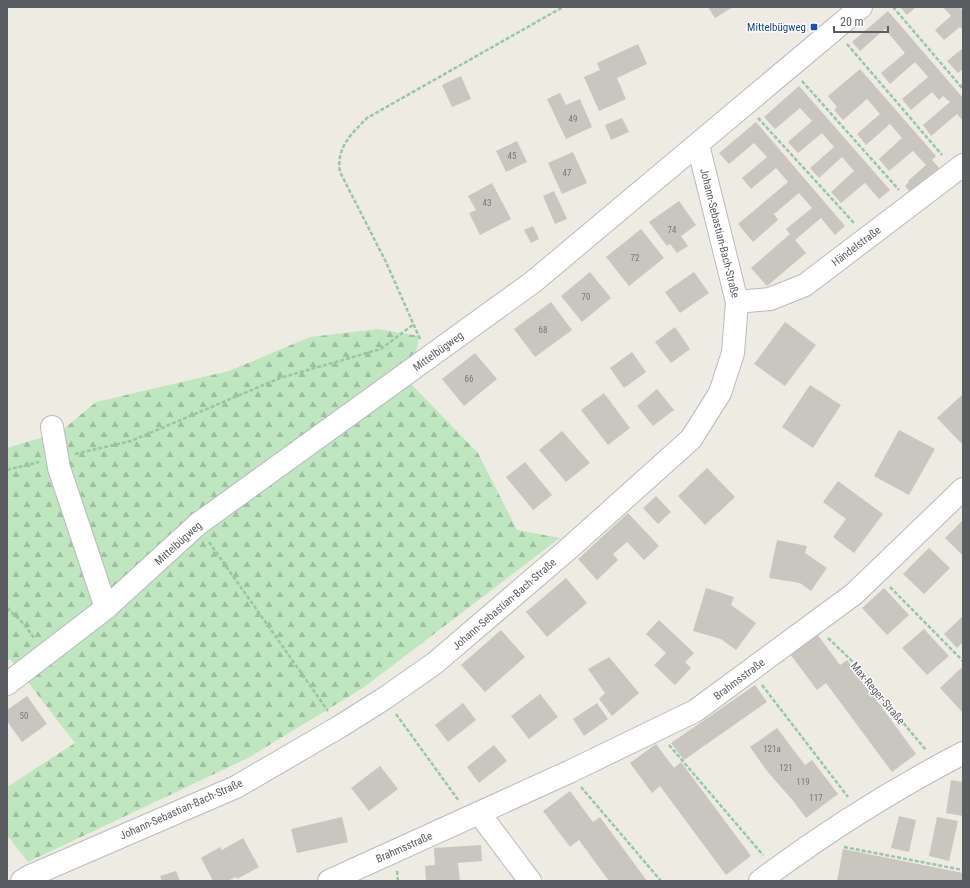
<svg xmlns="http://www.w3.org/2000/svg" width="970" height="888" viewBox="0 0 970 888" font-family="'Roboto Condensed',sans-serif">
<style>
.forest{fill:url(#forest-firs)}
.building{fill:#c8c6bf}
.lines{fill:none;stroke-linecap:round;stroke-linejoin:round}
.minor-casing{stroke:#b7babf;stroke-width:24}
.path{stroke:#96c7a6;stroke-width:2.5;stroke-dasharray:4 2;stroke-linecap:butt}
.minor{stroke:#fff;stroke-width:22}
.transit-dot{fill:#1a4fb4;stroke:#fff;stroke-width:1.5}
.labels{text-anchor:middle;stroke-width:3;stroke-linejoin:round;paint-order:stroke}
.number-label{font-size:9px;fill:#76787a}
.transit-label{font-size:11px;fill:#164399;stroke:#fff;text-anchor:end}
.street-label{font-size:11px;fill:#5a5e63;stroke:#fff}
</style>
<defs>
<pattern id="forest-firs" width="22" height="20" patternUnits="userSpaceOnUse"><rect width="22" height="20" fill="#bee6bf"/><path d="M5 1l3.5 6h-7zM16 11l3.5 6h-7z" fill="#9dbe9f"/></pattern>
</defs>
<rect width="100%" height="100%" fill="#eeebe2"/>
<path class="forest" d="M378,329L419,336L411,384L478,453L517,530L560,538L363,688L248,758L28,862L7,835V787L75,743L10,659L7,661V448L60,432L96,402L229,371L310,337Z"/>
<g class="building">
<path d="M708,7H733L715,18Z"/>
<path d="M900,7H916L907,15Z"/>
<path d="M943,7H960L963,11V30L960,27L944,40L935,30L951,16Z"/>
<path d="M888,11L963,98V121L957,114L931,136L923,125L950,102L943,96L939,100L932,92L911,110L902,99L928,77L915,62L890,84L881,73L905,53L885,29L860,51L852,42Z"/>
<path d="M638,44L647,64L617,78L626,99L599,111L584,77L600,70L597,63Z"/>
<path d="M963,48V69L958,73L947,61Z"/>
<path d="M860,69L936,156L932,160L939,168L910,192L905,186L909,182L908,181L926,165L913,151L889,171L879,159L902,138L890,124L866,145L857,134L880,114L867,99L843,120L834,110L837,107L828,96Z"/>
<path d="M461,76L471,99L452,107L442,85Z"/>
<path d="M799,86L890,190L879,199L865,183L841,203L831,192L854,171L842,157L819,178L810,168L834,147L822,133L798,153L788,142L812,121L800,108L775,129L764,117Z"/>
<path d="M560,93L566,105L580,99L592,127L566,139L547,99Z"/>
<path d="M622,118L629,132L611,140L605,125Z"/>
<path d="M756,122L845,226L835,235L821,218L795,240L806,253L767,286L751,268L790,234L786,229L812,208L799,193L774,214L778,220L753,242L738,224L788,182L776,168L751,189L742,178L767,157L754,143L729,164L719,153Z"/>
<path d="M517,141L527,162L506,172L496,151Z"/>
<path d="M573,152L587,183L562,194L548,163Z"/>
<path d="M492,183L511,219L480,235L469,213L476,210L468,196Z"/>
<path d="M554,191L567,219L555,224L543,196Z"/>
<path d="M679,201L696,225L681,236L688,246L677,253L670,244L667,246L649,222Z"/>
<path d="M533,226L539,239L531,243L524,230Z"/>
<path d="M641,229L664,258L629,286L606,257Z"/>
<path d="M590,272L611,298L582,322L561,296Z"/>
<path d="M694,272L709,293L680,313L665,292Z"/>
<path d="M551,302L572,330L535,357L514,329Z"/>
<path d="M785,322L816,345L785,386L754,364Z"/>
<path d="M675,327L690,349L671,363L655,342Z"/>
<path d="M632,352L646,372L624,388L610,368Z"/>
<path d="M475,353L497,379L464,406L442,379Z"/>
<path d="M810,385L841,405L813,448L782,427Z"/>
<path d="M657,389L674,410L653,426L637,406Z"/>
<path d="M604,393L630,428L608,445L581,410Z"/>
<path d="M963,394V442L961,443L937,418Z"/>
<path d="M899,430L935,449L909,495L874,476Z"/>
<path d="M562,431L590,463L566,482L539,450Z"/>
<path d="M525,462L552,495L533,510L506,477Z"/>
<path d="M707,468L735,497L705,525L678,496Z"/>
<path d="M838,481L883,514L854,553L833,537L846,519L823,502Z"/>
<path d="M656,496L671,512L658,524L643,508Z"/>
<path d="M628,513L659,546L644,560L627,542L613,554L618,560L597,580L578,559Z"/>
<path d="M963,520V556L945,538Z"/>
<path d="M777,540L807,546L805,553L827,568L811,591L800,583L769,578Z"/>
<path d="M929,548L950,568L924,594L903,574Z"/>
<path d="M566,578L587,603L547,637L526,612Z"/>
<path d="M706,588L734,597L731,605L756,623L736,650L721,639L693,631Z"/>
<path d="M884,588L909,615L887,635L862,608Z"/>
<path d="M963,616V642L957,648L944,634Z"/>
<path d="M659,620L694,653L685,662L691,668L675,685L654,665L666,653L646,634Z"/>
<path d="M924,629L949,656L927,675L902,648Z"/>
<path d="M501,630L525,657L485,692L461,665Z"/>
<path d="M817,634L840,665L847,660L916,754L892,772L826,683L817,690L790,654Z"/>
<path d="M609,657L639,693L612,716L599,699L605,693L588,669Z"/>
<path d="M961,668L963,670V713L940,688Z"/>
<path d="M755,685L767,702L684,760L671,743Z"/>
<path d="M540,694L558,717L529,739L511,716Z"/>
<path d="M27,696L47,724L22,742L7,721V710Z"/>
<path d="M463,703L476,720L448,742L435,725Z"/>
<path d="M597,703L608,719L584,736L573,719Z"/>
<path d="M777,728L805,765L812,760L838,794L806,818L794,802L767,771L750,747Z"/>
<path d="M656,744L674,768L681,762L751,856L726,875L660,786L652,793L630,763Z"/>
<path d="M494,745L507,761L479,783L467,767Z"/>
<path d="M380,766L398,789L369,811L351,788Z"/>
<path d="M951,780L963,782V816L946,813Z"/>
<path d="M570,791L593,822L600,817L647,881H609L579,840L570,847L543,811Z"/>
<path d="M899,816L916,820L909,852L891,848Z"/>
<path d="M342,817L348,842L297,853L291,829Z"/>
<path d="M937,817L958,821L949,861L929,856Z"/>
<path d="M243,838L259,867L237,879L236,877L228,881H213L201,858L220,847L222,850Z"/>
<path d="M481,845L482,861L458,863L460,881H426L425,866L435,865L434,848Z"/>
<path d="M843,849L963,873V881H837Z"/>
<path d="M176,871L180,881H162L160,876Z"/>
</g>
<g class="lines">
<g class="minor-casing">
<g id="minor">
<path d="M737,302L770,299L805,285L963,165"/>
<path d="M52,427L59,468L106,608"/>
<path d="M7,684L106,608L198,524L533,282L861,7"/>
<path d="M479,813L530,881"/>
<path d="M22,881L30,876L236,787L339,727L385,698L435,663L566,551L691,439L720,393L733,353L737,302L698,145"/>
<path d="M329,881L569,772L695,711L854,594L963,489"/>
<path d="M760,881C824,833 892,790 963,753"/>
</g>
</g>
<g class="path">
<path d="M893,7L963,89"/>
<path d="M847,44L942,155"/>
<path d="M802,81L899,190"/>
<path d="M758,118L854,223"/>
<path d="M420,339L386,262L340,172C336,148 351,134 367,118L563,7"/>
<path d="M75,454L131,441L280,378L381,349L414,324"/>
<path d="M7,470L39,462"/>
<path d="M209,542L328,711"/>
<path d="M890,587L963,661"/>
<path d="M7,608L23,623L35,639"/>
<path d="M828,638L850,659L926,750"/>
<path d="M762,685L848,797"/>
<path d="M396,714L459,801"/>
<path d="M669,745L763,855"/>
<path d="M581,787L661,881"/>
<path d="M844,847L963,870"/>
<path d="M397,871L398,881"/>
</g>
<use href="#minor" class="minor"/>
</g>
<rect class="transit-dot" x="810" y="23" width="8" height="8" rx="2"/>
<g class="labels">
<g class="number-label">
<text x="573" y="122">49</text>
<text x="512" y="159">45</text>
<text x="567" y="176">47</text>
<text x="487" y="206">43</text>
<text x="672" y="233">74</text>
<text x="635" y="261">72</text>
<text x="586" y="300">70</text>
<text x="543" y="333">68</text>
<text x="469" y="382">66</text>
<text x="24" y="719">50</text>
<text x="772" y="752">121a</text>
<text x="786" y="771">121</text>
<text x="803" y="785">119</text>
<text x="816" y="801">117</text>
</g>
<g class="transit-label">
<text x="806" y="31">Mittelbügweg</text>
</g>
<g class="street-label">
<text transform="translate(720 233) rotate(76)" y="4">Johann-Sebastian-Bach-Straße</text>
<text transform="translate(856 246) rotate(-37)" y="4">Händelstraße</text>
<text transform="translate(438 351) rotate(-36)" y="4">Mittelbügweg</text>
<text transform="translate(178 543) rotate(-42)" y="4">Mittelbügweg</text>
<text transform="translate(504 604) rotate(-41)" y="4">Johann-Sebastian-Bach-Straße</text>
<text transform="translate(739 679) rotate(-37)" y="4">Brahmsstraße</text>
<text transform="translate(878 693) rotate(50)" y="4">Max-Reger-Straße</text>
<text transform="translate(181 809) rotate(-24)" y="4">Johann-Sebastian-Bach-Straße</text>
<text transform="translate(404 847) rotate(-24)" y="4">Brahmsstraße</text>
</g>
</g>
<rect width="970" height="888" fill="none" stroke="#5a5e63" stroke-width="16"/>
<path d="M834 26v6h54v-6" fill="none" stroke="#5a5e63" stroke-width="2"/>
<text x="840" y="26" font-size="12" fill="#5a5e63" stroke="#ffffff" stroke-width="3" paint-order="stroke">20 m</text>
</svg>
